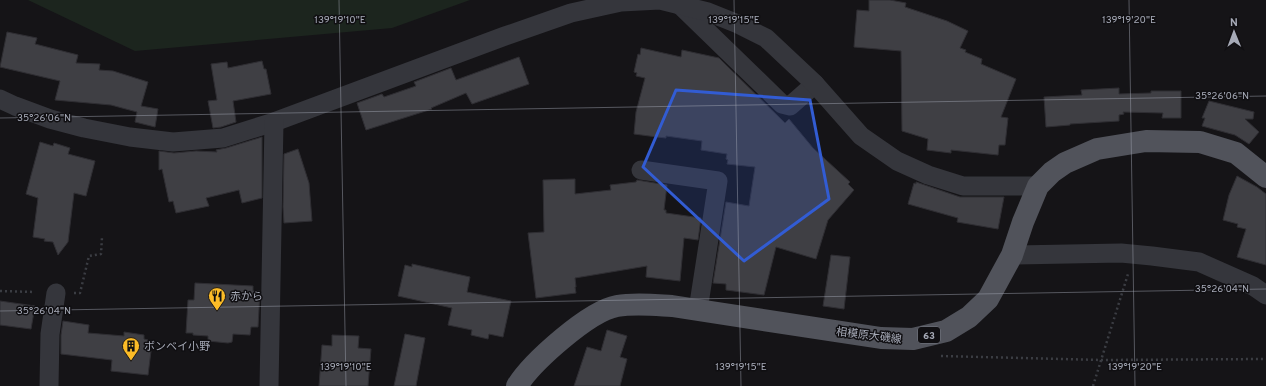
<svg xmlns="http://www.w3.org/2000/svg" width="1266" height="386" viewBox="0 0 1266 386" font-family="Overpass,'Noto Sans JP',sans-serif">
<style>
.green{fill:#1c251e}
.building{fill:#3f3f44;stroke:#2f2e33}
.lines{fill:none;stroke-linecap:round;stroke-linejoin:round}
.path{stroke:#3b3d43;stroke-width:2.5;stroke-dasharray:2 3;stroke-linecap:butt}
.street{stroke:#35363c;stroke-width:19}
.primary{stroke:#51535b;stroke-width:22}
.marked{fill:#325cd3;fill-opacity:0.2;stroke:#325cd3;stroke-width:3;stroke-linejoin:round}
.ticks{fill:none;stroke:#a6aab7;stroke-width:1;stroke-opacity:0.45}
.labels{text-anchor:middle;stroke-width:3;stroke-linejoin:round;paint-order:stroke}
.shield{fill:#100f12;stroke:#797c86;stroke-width:1}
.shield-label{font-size:10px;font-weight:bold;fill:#a6aab7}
.poi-label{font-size:11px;fill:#a6aab7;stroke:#100f12;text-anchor:start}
.street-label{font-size:11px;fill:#a6aab7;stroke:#100f12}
.ticks-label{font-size:10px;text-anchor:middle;fill:#a6aab7;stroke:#100f12;stroke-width:3;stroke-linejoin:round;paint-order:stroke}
</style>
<rect width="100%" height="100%" fill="#151417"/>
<path class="green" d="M28,0H470L392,28L135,51Z"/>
<g class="building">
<path d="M869,0H890L906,3L905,7L947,21L968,31L960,48L966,50L965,52L982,59L981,64L1016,79L1001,117L1008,118L1005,145H999L998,155L951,150V153L927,150L928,139L902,131L901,51L854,47L857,10L869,11Z"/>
<path d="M7,32L37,38L35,44L78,55L76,63L100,64L99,70L113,71L148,82L141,106L158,109L155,127L135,122L137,112L111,105L55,100L60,81L0,67Z"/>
<path d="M641,48L681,57L682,50L719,58L785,123L789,119L813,148L850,182L848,184L854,190L828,220L816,259L776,247L764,295L726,290V284L713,283L726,202L749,206L755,167L727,164L728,160L726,159L727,154L701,150L702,141L666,136V138L657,137L634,134L636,112L645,78L636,76L637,73L634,72L638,54L640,55Z"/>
<path d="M519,57L529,84L472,104L466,93L431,108L432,109L366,130L357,103L382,94L384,97L416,86L414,82L451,68L456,80Z"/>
<path d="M262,61L264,69H266L271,94L233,101L236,122L221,127L213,128L208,101L217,100L211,64L227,62L228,68Z"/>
<path d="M1119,88V94L1151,93V91H1181V118H1162L1163,113L1123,112L1124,114L1119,115V121L1070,124V125L1046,127L1044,97L1082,95L1081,90Z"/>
<path d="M1209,101L1254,112L1253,119H1245L1259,132L1249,144L1235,135L1202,126L1205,118H1202Z"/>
<path d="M262,137V198L242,203L239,190L206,198L209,206L176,213L173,201L169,202L162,169L159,170V151L174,153L196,151L217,152L216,150L226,148Z"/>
<path d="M40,142L53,146L54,143L70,148L68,154L95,161L86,196L74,193L68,242L58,255L53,242L44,241L45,239L33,237L38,198L26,194Z"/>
<path d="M298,149L309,183L312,221L284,223L283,207L284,154Z"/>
<path d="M1237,176L1257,187L1266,194V265L1237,257L1246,229L1237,227L1238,224L1223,220L1229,195Z"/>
<path d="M575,179V194L611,190L610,185L636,182L637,180L667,185L664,210H666V213L701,218L698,240L684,238L680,281L646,277L647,266L575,278L576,287H575L576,293L536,298L528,233L544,232L543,180Z"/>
<path d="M916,182L960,197H1004L998,229L957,222L958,218L908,204L914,183L916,184Z"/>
<path d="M831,255L850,257L844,309L823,306Z"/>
<path d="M412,264L470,277L467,292L511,301L503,337L489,334L488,339L471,335L472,330L448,325L452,308L398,296L405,265L412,267Z"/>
<path d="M195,283L253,286V291H260L258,327H251L250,335L233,334L232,342L228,343L208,341V336L193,335V333H186L188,300H194Z"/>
<path d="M0,301L35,306L31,329L0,325Z"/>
<path d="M63,321L89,325L88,333L124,336V332L144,335V339L148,340L147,351H151L148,375L111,371L112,360L61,354V335Z"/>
<path d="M607,330L627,336L620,357L627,359L620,386H574L587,347L601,351Z"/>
<path d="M405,334L425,338L416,386H394Z"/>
<path d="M332,335L359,336L358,348L371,349L368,386H319L322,345L332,346Z"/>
</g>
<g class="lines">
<g class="path">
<path d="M0,291L35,292"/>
<path d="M74,293H80L89,256L101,254L102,237"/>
<path d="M941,356L1101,360L1266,359"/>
<path d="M1093,386L1128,274"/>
</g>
<g class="street">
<path d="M681,6L782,104L790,106L815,84"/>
<path d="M0,99L15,106L50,119L84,128L130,137L173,142L223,138L274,122L505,36L571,13L621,2L660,0L708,12L738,24L766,38L815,84L861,136L897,161L928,175L963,186H1038"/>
<path d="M641,170L718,181L698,310"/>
<path d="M1012,255L1121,253L1152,256L1199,262L1253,286L1266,295"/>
<path d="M49,386L50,334L56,293"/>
<path d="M269,386L274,122"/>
</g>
<path class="primary" d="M517,386C532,362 589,311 617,306C635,303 654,305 672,306L881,338L913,339L946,331L969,317L988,299L1012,255L1023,222L1038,186L1052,172L1065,163L1097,149L1146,141L1200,142L1236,153L1266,177"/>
</g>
<path class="marked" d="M676,90L810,100L829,199L744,261L643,167Z"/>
<path class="ticks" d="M339,0L346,386M734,0L741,386M1129,0L1135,386M0,118L1266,96M0,311L1266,289"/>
<defs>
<g id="restaurant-pin" transform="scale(0.9)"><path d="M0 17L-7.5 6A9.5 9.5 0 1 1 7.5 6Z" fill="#fcbc27" stroke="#100f12"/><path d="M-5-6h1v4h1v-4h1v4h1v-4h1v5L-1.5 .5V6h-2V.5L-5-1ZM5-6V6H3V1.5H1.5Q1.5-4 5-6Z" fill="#111"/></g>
<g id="building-pin" transform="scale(0.9)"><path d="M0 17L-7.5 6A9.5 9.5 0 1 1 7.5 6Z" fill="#fcbc27" stroke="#100f12"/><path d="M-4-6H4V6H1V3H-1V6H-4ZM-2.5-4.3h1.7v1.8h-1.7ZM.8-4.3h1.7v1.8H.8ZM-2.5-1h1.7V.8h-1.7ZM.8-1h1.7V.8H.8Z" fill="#111"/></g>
</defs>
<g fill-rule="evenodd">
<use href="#restaurant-pin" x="217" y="296"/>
<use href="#building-pin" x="131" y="346"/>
</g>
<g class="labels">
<rect class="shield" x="918" y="327" width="22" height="16" rx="3"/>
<g class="shield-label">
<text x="929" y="339">63</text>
</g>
<g class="poi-label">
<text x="230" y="300">赤から</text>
<text x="144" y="350">ボンベイ小野</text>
</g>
<g class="street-label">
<text transform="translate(869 335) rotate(7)" y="4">相模原大磯線</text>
</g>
</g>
<g class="ticks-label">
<text x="340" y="23">139°19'10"E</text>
<text x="734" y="23">139°19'15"E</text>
<text x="1129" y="23">139°19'20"E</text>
<text x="1222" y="99">35°26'06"N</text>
<text x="44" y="121">35°26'06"N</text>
<text x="1222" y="292">35°26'04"N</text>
<text x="44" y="314">35°26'04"N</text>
<text x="346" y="370">139°19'10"E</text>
<text x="741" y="370">139°19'15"E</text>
<text x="1135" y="370">139°19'20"E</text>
</g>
<g transform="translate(1234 32) rotate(359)" stroke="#100f12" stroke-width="3" paint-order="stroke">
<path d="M0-3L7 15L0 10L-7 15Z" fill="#a6aab7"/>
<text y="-6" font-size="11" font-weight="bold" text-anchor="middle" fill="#a6aab7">N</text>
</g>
</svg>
